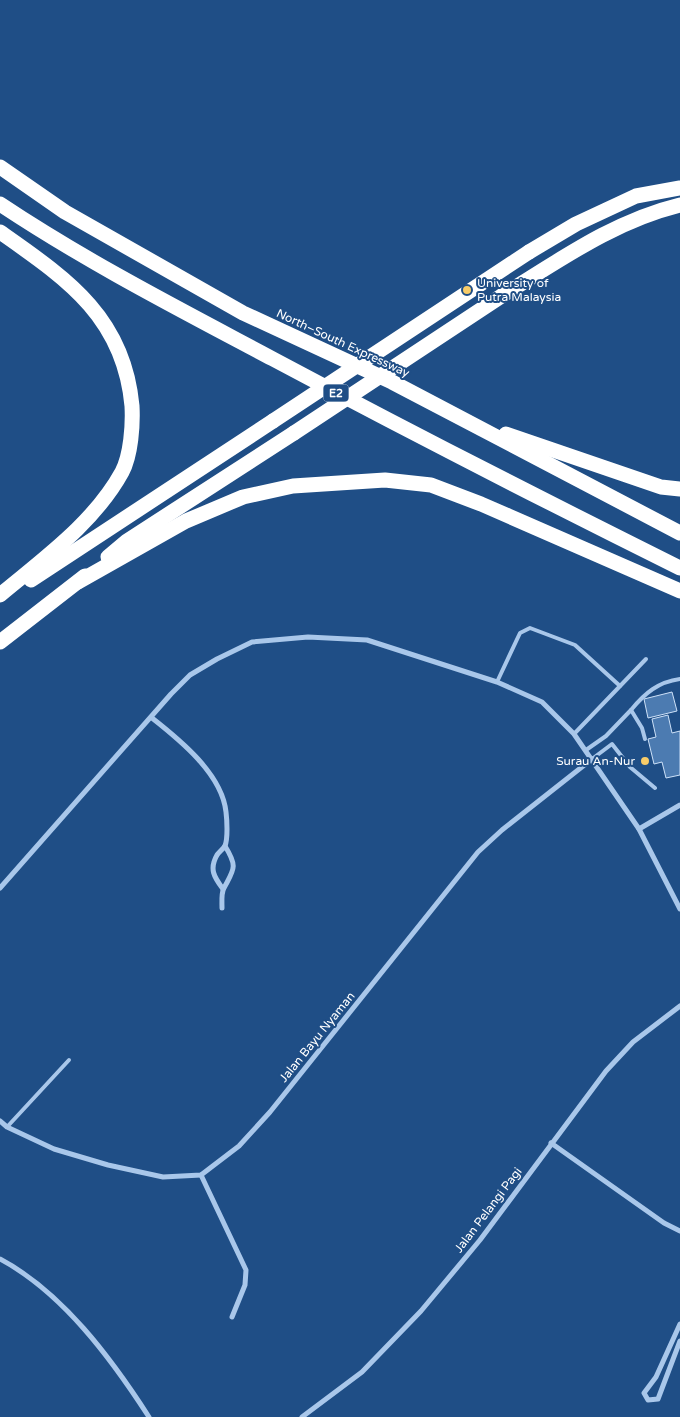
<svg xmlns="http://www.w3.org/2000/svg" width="680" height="1417" viewBox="0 0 680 1417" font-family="'Varela Round',sans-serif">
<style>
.building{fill:#4c7bb1;stroke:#cde1f8}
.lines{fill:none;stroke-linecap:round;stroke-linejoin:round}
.lane{stroke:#a9c7ea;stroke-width:4}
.street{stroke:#a9c7ea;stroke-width:5}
.highway{stroke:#fff;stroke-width:15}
.highway-bridge{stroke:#fff;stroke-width:15}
.poi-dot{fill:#f8cc69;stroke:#1f4e86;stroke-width:2}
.labels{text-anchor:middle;stroke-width:4;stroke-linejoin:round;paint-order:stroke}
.shield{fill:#1f4e86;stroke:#bccadb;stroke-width:1}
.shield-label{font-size:11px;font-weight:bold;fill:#fff}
.poi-label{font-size:12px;fill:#fff;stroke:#1f4e86;text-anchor:start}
.street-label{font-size:12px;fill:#fff;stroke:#1f4e86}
</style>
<rect width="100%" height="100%" fill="#1f4e86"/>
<g class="building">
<path d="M672,692L677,711L648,718L644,699Z"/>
<path d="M668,715L672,733L680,731V775L666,778L662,762L654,764L648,739L656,737L652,719Z"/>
</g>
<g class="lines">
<g class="lane">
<path d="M497,682L520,633L530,628L575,645L620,686"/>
<path d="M631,710C645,693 658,682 680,679"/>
<path d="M574,734L646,659"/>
<path d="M586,750L606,736L631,710L642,728L645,739"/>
<path d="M592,759L612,744L630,767L655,788"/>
<path d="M7,1127L69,1060"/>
</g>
<g class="street">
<path d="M152,718C180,740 222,774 226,812C227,820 228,838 225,846C223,849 219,852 217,855C209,869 214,877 223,889"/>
<path d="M639,829L680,805"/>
<path d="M0,888L171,694L190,675L217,659L252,642L308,637L367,640L497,682L542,702L574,734L639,829L680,909"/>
<path d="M222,908C222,902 221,893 224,888C234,869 238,867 225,846"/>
<path d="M0,1121L7,1127L54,1149L108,1165L163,1177L201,1175L239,1146L270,1112L478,852L502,830L592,759"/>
<path d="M551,1143L664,1223L680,1231"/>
<path d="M201,1175L246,1270L245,1285L232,1317"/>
<path d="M0,1259C62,1292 111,1358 149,1417"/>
<path d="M680,1324L656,1377L644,1393L648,1400L658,1399L680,1341"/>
<path d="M302,1417L362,1372L421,1311L480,1240L606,1071L633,1042L680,1006"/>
</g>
<g class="highway">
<path d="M0,167L65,212L243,313L392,382L680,533"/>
<path d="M0,204C87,262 181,310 273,359C408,431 543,500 680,568"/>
<path d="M0,232C67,279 124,317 132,406C133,425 131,455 122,472C94,523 43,559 0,595"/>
<path d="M529,252L576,224L636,196L680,188"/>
<path d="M503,295C560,260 614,221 680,205"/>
<path d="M506,434L661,487L680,489"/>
<path d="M108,557L127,541L294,433"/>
<path d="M31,580L273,421"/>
<path d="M78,582L186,521L243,497L293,486L385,480L431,485L481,504L680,591"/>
<path d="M0,642L85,576"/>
</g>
<g class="highway-bridge">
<path d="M273,421L529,252"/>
<path d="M294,433L503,295"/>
</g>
</g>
<g class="poi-dot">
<circle cx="467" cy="290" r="5"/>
<circle cx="645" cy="761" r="5"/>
</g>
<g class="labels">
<rect class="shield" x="323.5" y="384.5" width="25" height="17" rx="4"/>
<g class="shield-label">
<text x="336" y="397">E2</text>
</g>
<g class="poi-label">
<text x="477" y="287">University of<tspan x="477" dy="14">Putra Malaysia</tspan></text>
<text x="635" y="765" text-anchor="end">Surau An-Nur</text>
</g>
<g class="street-label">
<text transform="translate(343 343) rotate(25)" y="4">North–South Expressway</text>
<text transform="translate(317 1037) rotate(-51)" y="4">Jalan Bayu Nyaman</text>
<text transform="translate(488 1210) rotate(-53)" y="4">Jalan Pelangi Pagi</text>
</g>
</g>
</svg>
